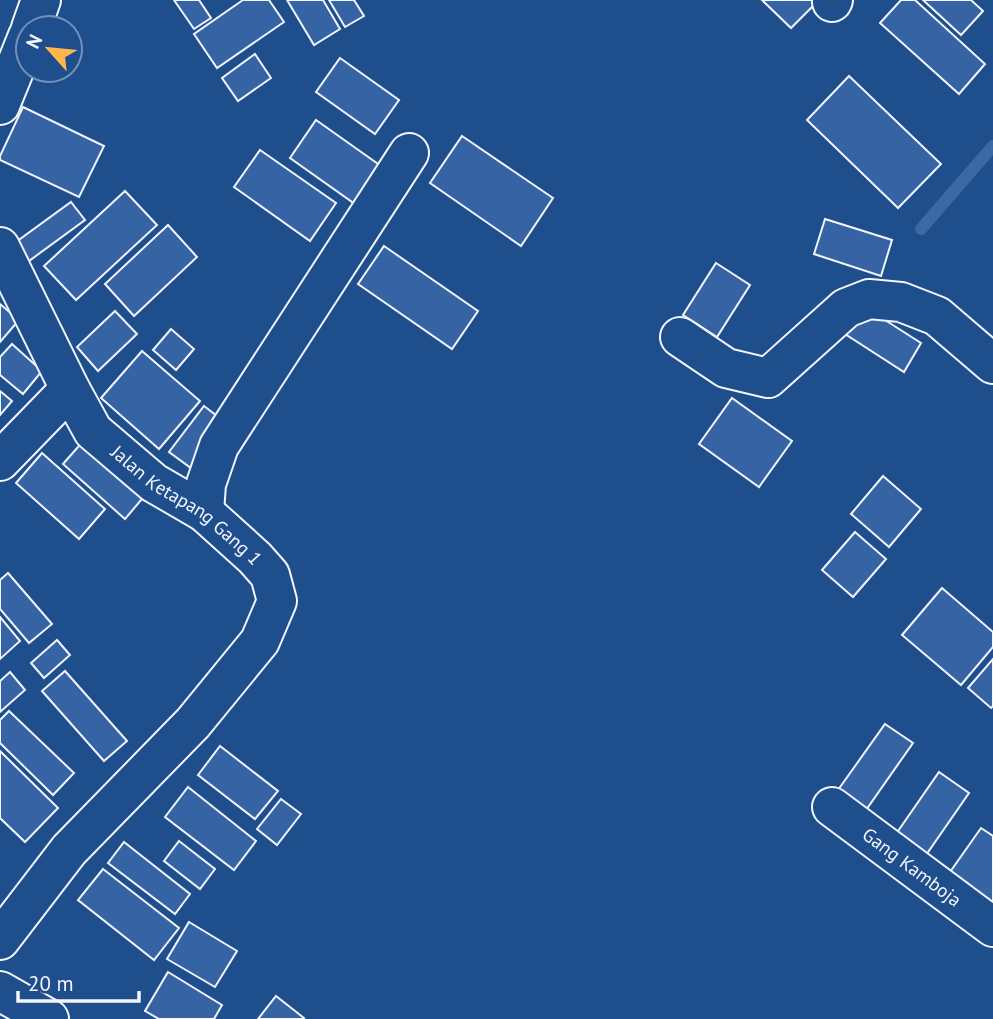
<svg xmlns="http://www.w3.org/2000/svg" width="993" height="1019" viewBox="0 0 993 1019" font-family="'PT Sans',sans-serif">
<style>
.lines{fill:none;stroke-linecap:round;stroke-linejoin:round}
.stream{stroke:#3b69a3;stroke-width:12}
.building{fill:#3563a3;stroke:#f2f6ff;stroke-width:2}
.minor-casing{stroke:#f2f6ff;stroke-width:42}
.minor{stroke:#1f4e8c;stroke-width:38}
.labels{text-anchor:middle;stroke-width:5;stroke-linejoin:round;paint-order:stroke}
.street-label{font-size:19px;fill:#f2f6ff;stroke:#1f4e8c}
</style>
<rect width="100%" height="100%" fill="#1f4e8c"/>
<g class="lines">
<path class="stream" d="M921,229L993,146"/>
</g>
<g class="building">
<path d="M174,0H199L211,18L194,29Z"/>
<path d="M243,0H269L284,22L217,68L194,34Z"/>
<path d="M287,0H323L340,29L314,45Z"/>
<path d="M329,0H354L364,16L345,27Z"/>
<path d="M762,0H819L791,28Z"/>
<path d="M901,0H915L985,64L959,94L880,23Z"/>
<path d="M923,0H971L983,11L961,35Z"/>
<path d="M255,54L271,78L238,101L222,78Z"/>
<path d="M340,58L399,100L375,134L316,92Z"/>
<path d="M849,76L941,164L898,208L807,120Z"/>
<path d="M23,107L104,146L79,197L0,160V156Z"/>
<path d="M316,120L388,171L362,209L290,158Z"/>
<path d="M462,136L553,198L521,246L430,183Z"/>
<path d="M260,150L336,203L310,241L234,187Z"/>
<path d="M125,191L157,225L76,300L44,266Z"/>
<path d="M71,202L85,220L29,261L16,242Z"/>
<path d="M825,219L892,240L881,276L814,254Z"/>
<path d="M168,225L197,257L134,316L105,284Z"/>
<path d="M384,246L478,311L452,349L358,284Z"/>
<path d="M716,263L750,285L717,337L683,315Z"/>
<path d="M0,304L19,320L0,342Z"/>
<path d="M863,306L921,343L904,372L845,334Z"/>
<path d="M115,311L137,334L98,371L77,347Z"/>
<path d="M171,329L194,349L176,370L153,350Z"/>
<path d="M12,344L42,371L23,394L0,375V357Z"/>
<path d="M142,351L200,401L159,449L101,398Z"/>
<path d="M0,391L12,401L0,415Z"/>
<path d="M732,398L792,441L759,487L699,444Z"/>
<path d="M204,406L230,426L195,471L169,452Z"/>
<path d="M86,438L147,493L125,519L63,464Z"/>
<path d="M42,453L105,509L79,539L16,483Z"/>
<path d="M883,476L921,509L889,547L851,514Z"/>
<path d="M855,532L886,559L853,597L822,570Z"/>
<path d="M8,573L52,624L29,643L0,609V580Z"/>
<path d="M942,588L993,632V647L961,685L902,635Z"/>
<path d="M0,617L20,641L0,659Z"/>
<path d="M57,640L70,655L44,678L31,663Z"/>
<path d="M993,659V706L991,708L968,688Z"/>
<path d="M65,671L127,741L104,761L42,691Z"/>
<path d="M10,672L25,690L0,712V681Z"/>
<path d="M9,711L74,773L53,795L0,743V720Z"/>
<path d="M885,724L913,743L866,810L838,790Z"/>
<path d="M220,746L278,791L255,819L198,775Z"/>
<path d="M0,751L58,808L25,842L0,818Z"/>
<path d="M939,772L969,793L926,855L896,834Z"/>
<path d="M188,787L256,841L234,870L165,817Z"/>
<path d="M281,799L301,814L277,845L257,829Z"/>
<path d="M981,828L993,836V916L943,882Z"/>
<path d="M179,841L215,869L200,889L164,861Z"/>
<path d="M124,842L190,894L175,914L108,863Z"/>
<path d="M103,869L179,928L154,960L78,900Z"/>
<path d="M189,922L237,951L215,987L167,959Z"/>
<path d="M168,972L222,1005L214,1019H159L145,1011Z"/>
<path d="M276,996L304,1018L303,1019H258Z"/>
</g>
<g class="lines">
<g class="minor-casing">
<g id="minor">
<path d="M832,2L833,0"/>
<path d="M31,28L41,0"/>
<path d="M0,105L28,36"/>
<path id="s1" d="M0,247L70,389L93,431L154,483L204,512L255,558L270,575L277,601L260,641L193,723L69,850L0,940"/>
<path d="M680,337L726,368L768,378L846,308L869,299L901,302L937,316L993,364"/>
<path d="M0,461L70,389"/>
<path d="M204,512L206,484L219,446L409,153"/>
<path id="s2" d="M832,807L993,927"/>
<path d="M0,991L49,1019"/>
</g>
</g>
<use href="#minor" class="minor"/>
</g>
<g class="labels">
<g class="street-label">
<text dy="7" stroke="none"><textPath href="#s1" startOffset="326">Jalan Ketapang Gang 1</textPath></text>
<text dy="7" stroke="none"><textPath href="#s2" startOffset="100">Gang Kamboja</textPath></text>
</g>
</g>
<g transform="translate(49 49) rotate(297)"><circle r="33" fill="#1f4e8c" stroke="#7391ba" stroke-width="2"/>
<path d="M0-5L12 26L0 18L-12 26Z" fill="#ffb74d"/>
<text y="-10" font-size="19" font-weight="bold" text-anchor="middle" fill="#f2f6ff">N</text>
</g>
<path d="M18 991v10h121v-10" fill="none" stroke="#f2f6ff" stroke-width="3.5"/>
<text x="28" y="991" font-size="21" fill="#f2f6ff" stroke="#1f4e8c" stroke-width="5" paint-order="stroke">20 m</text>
</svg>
